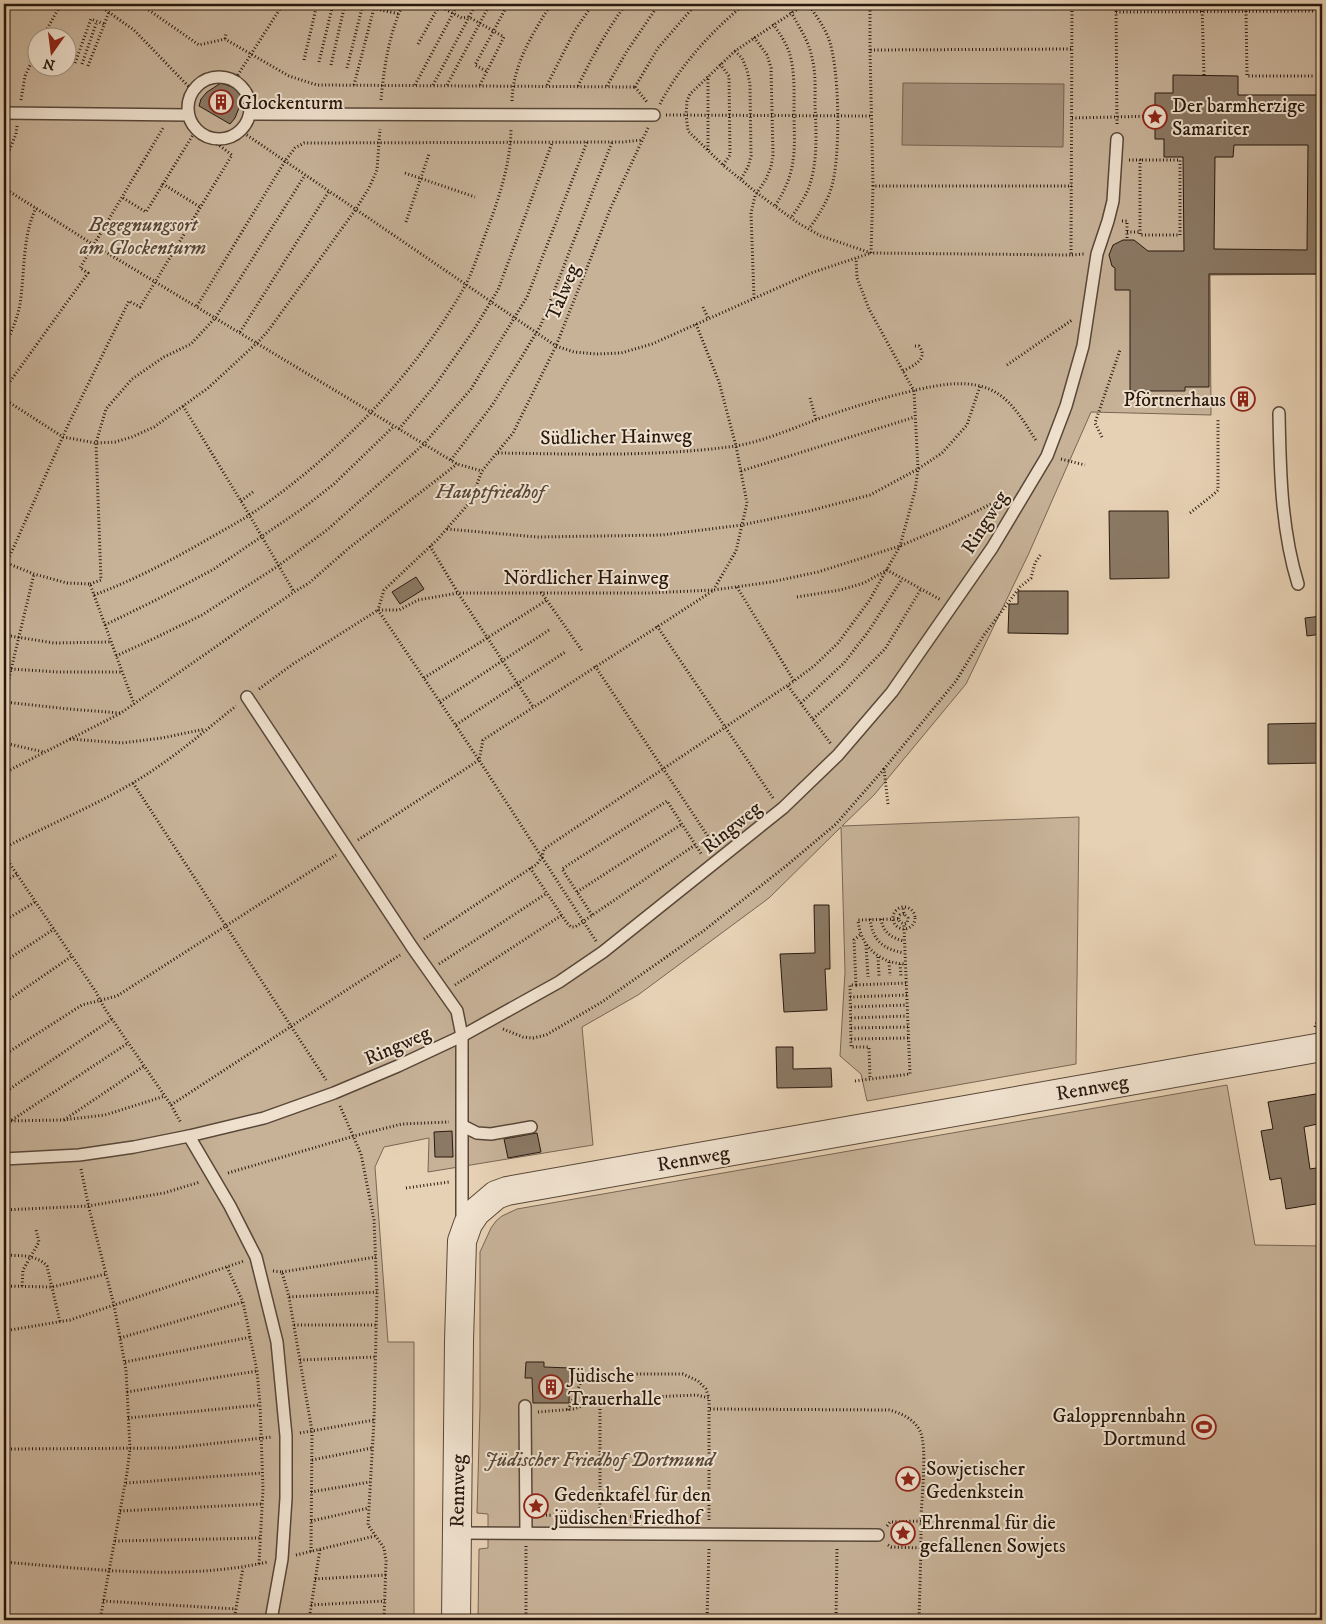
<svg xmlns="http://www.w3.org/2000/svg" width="1326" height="1624" viewBox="0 0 1326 1624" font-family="'IM FELL DW Pica',serif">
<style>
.green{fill:#c7b298;stroke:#786654;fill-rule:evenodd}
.water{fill:#a6927c;stroke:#746250}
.building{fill:#8b7965;stroke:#28190f;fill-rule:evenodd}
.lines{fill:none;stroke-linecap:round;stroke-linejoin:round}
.service-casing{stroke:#584738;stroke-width:14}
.tertiary-casing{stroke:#584738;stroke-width:30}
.path{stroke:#28190f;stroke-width:3;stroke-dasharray:1 2.5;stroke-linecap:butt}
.service{stroke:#efe1ce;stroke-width:11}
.tertiary{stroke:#efe1ce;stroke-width:28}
.labels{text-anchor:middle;stroke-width:4;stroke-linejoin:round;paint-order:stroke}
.poi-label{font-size:20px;fill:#28190f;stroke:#efe1ce;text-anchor:start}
.park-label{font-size:20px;font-style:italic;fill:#584738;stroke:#efe1ce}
.street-label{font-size:20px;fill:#28190f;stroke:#efe1ce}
</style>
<rect width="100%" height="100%" fill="#e7d1b4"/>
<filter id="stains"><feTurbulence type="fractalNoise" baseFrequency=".004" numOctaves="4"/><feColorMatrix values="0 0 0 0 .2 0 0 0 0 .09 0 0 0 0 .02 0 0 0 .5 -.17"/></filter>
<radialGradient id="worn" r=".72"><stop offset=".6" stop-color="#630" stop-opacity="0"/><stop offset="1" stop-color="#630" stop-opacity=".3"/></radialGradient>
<g class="green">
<path d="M4,4H1322V274L1210,275L1211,415L1091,412L1029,553L966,684L874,795L842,826L1079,817L1076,1064L867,1101L861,1074L840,1056L845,972L841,827L769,898L638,995L582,1027L593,1145L428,1172L429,1138L384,1147L375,1167L388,1342H414V1620H4ZM38,38H68V68H38Z"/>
<path d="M1227,1085L1255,1245L1322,1246V1620H478L479,1549L488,1548V1514L477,1513L480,1407V1252L491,1228L496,1221L502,1216L517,1209Z"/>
</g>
<path class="water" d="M903,83L1064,84L1063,147L902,145Z"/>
<g class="building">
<path d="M1173,75L1238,76V95H1322V274H1209V387H1185V391H1130V290H1115V268L1112,266L1109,255L1113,245L1123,240H1134L1148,251H1184L1183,157H1164V139H1155V93H1173ZM1234,145H1308L1307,250L1214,249L1215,157H1233Z"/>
<path d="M221,83L235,88L241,96L242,100L235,118L230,124L199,106L201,99L207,92Z"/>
<path d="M1109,511H1168L1169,578L1110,579Z"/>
<path d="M416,577L424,589L400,604L392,592Z"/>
<path d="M1018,591H1068V634L1008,633L1009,604H1018Z"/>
<path d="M1322,616V634L1307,636L1305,618Z"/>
<path d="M1322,723V763L1268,764V724Z"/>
<path d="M814,905H829L830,969H825L827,1010L784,1012L780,954L815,953Z"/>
<path d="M776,1047H793V1069L831,1068L832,1087L777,1088Z"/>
<path d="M1322,1093V1123L1304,1127L1310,1169L1322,1167V1203L1286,1209L1281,1178L1270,1180L1261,1131L1273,1129L1268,1102Z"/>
<path d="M452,1131L453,1157H435L434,1132Z"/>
<path d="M537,1133L541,1152L508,1158L504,1139Z"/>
<path d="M526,1362H544V1367L570,1368L569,1403H533L532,1378H525Z"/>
</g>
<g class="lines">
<g class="service-casing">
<g id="service">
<circle cx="219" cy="108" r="31"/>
<path d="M4,113L188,115"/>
<path d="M250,114L654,115"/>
<path d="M1279,413C1280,470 1281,529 1298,584"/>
<path d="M247,697L412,947L457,1011L462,1036V1221"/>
<path d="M463,1126L477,1133L491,1134L531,1127"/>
<path d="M189,1136L230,1206L256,1257L277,1342L286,1436V1498L282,1559L271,1620"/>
<path d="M4,1159L79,1155L134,1147L189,1136L264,1118L334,1093L398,1066L462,1036L559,982L603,952L783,808L838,755L892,692L992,548L1047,456L1066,406L1083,346L1097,254L1108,221L1113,201L1117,139"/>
<path d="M525,1406L526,1532"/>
<path d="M457,1533L878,1535"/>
</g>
</g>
<g class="tertiary-casing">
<path id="tertiary" d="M456,1620L459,1341L462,1241L468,1224L476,1212L496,1195L507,1191L1322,1047"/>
</g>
<g class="path">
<path d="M97,4L134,30L193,91"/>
<path d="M140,4L199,45L225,39L289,76L317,85L635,87"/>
<path d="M805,4L735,51L690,94L687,101L686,115L688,131L723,165L757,193L798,223L821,236L871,253L1071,255"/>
<path d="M808,4C815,14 823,25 828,37C840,66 841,159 831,189C826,204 818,216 809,229"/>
<path d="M1072,4L1071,255L1084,254"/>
<path d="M1116,4L1117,126"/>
<path d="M1202,4L1204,75"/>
<path d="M363,6L399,14"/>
<path d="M439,6L462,18L469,17L504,37L480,85"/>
<path d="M1246,11L1247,76H1315"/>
<path d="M791,12C799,27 809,41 812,58C816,73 815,89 815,104C816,130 818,159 810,184C806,197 798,207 791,218"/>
<path d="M1116,12L1315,11"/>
<path d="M773,24C780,34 787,44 790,55C795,73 794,94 794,113C794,132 796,152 791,171C788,184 782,195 775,206"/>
<path d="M42,38L61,4"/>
<path d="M225,39L226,34"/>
<path d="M418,44L440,4"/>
<path d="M1071,49L870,50L873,186H1072"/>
<path d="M870,50V4"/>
<path d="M735,51L742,58L747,70L750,84L751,156L748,167L741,179"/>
<path d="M304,60L317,4"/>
<path d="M319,62L333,4"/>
<path d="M75,63L91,19L104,24"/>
<path d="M82,64L97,21"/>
<path d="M720,64L729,76L730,155L723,165"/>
<path d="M331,65L345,4"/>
<path d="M88,66L109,12"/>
<path d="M347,68L363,4"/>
<path d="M486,71L475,65L508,4"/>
<path d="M234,81L283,4"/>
<path d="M354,85L375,4"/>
<path d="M415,85L458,4"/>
<path d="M433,85L476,4"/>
<path d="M447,85L490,4"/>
<path d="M547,85L575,30L593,4"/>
<path d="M578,86C592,57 607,30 626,4"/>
<path d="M607,86L627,51L659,4"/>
<path d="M635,87L658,48L696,4"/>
<path d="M635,87L647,102"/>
<path d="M21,100L25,76L38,48"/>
<path d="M381,100C384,67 389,34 403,4"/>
<path d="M512,101C513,64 532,35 551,4"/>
<path d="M660,104C679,67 712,30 745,4"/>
<path d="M666,115L871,116"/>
<path d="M1072,118L1155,116"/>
<path d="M196,130L163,184L200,207"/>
<path d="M241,131L556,346L574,352L597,354L621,353L652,344L811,273L871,253"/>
<path d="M708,150V76"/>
<path d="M1129,160H1140V235H1180V160H1140"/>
<path d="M4,163L16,134L17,126"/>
<path d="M405,173L475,197"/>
<path d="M4,188L94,245L457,464L482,471"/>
<path d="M123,198L146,212L163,184"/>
<path d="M1122,221H1127V238"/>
<path d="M406,222L429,154"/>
<path d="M1127,232H1140"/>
<path d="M871,253L873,186"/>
<path d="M754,298L751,213L755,196L766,179L771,167L773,155L771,68L767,55L754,37"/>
<path d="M197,306L285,161L295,148L304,143L623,142L642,140"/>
<path d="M703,307L708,318"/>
<path d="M696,324L719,382L736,446L747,503L736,551L714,589"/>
<path d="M240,332L329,191"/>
<path d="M4,347C11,333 17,320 20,304C25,272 22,237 36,208"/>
<path d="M1007,365L1072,320"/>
<path d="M903,371C913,366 929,359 919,346H914"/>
<path d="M4,390L88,273L80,268L163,128"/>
<path d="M810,398L816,420"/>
<path d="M4,399L63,437L96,443L115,442L132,437L154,427L208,388L258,342L268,331L356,209L369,188L377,170L380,129"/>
<path d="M183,406L247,511L294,592"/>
<path d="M399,429L436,384L473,331L498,290L552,143"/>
<path d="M1102,437L1095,423L1120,350"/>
<path d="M498,453C577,454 657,457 736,446C764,441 791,429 818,419C852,407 885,397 920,389C940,385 959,381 980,386C1009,393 1022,419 1037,442"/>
<path d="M1061,459L1085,465"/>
<path d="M451,460L493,404L541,325L612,142"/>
<path d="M741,471L915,417"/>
<path d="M241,501L254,491"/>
<path d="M1190,513L1214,494L1218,490V420"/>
<path d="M447,529L537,537L662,535L742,525L809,511L870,495L918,469L942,453L967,425L980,386"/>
<path d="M430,546L458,593L533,707"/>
<path d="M4,562L34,574L67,583L90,584L134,704"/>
<path d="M4,569L69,423L129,301L140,307L232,155L211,139"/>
<path d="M90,584L101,580L96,443L106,409L132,379L164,357L191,344L216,317L305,175"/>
<path d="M737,587L794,681"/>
<path d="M541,592L583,652"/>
<path d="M94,595C132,581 168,562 203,542C225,529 247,518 267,503C346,446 417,371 465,286C474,269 480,248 487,230C499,198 511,162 511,128"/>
<path d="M797,597L840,590L864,583L887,570L941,600"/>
<path d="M105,625L154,601L214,569L302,509L334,484L394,426"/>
<path d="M657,626L773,798"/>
<path d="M4,635L54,643L111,642"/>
<path d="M116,656L155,638L202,615L278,566L327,530L424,444L471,389L527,297L587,142"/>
<path d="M595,666L715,847"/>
<path d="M11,669L58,672H122"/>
<path d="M424,678L547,600"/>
<path d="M788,686L831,744"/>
<path d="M259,689L293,664L378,610H399L418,600L458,593H649L713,590"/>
<path d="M4,699L34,574"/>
<path d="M4,702L69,709L120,713"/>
<path d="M440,702L549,630"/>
<path d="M801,703L844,663L868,632L902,579"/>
<path d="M813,719L844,691L885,649L921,589"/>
<path d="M456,725L565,652"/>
<path d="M70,739L122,743L162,738L205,729"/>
<path d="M4,743L44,752"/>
<path d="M4,773L121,713L294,592L309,583L349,548L457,464"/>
<path d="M133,783L326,1080"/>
<path d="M888,804L884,769L956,681L984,635L1020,587L1031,578L1035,563L1041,554"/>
<path d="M358,840L479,760L483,740L714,590L771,582L818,572L900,546L949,525L1005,497"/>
<path d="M4,848C46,826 90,808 131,784C169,762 202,733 236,706"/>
<path d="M4,855L96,992L105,1009L171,1105L181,1123"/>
<path d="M530,868L567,923L571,927H575L695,845"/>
<path d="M4,882L17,874"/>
<path d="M577,892L682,824"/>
<circle cx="904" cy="918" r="11"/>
<path d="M904,914L900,915L898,919L900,922L904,924"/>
<path d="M592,915L562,869L667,801L702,855"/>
<path d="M870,919C873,941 883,949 904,953"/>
<path d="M881,919C883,932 891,938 904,941"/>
<path d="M898,919L858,920C860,946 879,963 905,964"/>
<path d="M4,921L35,902"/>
<path d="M860,935L854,940L856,985H850L851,1047H869L870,1079"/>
<path d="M424,939L537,864L542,857L544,849L794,681L814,666L838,643L869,601L900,546L915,491L918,469L914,391L869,309L857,278L856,258"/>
<path d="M596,941L479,760L378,610L384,590L437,540L470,502L482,471L513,433L556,346L611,207L648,128"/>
<path d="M866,945L868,977"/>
<path d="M878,957L879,976"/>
<path d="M4,962L54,929"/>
<path d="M889,962L890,976"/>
<path d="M439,964L547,893"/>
<path d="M900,964L901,976"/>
<path d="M455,985L562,915"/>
<path d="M856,985L906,983"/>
<path d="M850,997L907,995"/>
<path d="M4,1003L72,956"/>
<path d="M851,1007L907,1005"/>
<path d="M851,1018L907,1016"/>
<path d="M1315,1027L1322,1009"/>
<path d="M851,1028L908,1027"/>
<path d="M503,1029L523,1037L533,1038L546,1035L602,1002L702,932L786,866L836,824L884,769"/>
<path d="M851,1039L908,1038"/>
<path d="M4,1055L82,1005L117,996L336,855"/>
<path d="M855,1081L910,1074L904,927V924L907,923L908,918L904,914L903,907"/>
<path d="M4,1093L112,1019"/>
<path d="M171,1105L400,955"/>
<path d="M340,1106L361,1154L374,1220L377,1292L374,1420L368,1525L384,1548L386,1561L384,1620"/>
<path d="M12,1120L128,1043"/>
<path d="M64,1120L144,1066"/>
<path d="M4,1121L63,1120L105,1115L165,1096"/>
<path d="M81,1169L89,1208L114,1305L126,1370L130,1449L127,1473L100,1620"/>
<path d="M228,1173L354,1136L402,1124L449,1122"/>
<path d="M406,1188L449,1182"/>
<path d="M4,1210L88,1206L164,1193L200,1182"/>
<path d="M4,1255C19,1256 36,1254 47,1266L60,1322"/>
<path d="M227,1267L243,1302L257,1371L260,1405L263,1489L259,1564"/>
<path d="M273,1271L282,1272L289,1297L312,1431L311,1552"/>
<path d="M282,1272L376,1257"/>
<path d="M4,1286L52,1287L106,1274"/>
<path d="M22,1286L23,1270L39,1242L36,1230"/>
<path d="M289,1297L377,1292"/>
<path d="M294,1325H376"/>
<path d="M4,1331L70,1320L244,1261"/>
<path d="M120,1338L243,1302"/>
<path d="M300,1360L375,1357"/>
<path d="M125,1362L251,1337"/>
<path d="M127,1392L257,1371"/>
<path d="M710,1409L889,1410C901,1413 914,1419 920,1431C928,1447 921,1502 921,1521"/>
<path d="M568,1410L583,1378L586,1374H683L698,1381L706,1389L709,1398"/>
<path d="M538,1412L574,1409L600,1399"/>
<path d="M128,1418L260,1405"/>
<path d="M300,1433L374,1420"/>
<path d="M4,1449L173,1448L272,1437"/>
<path d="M312,1460L372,1448"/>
<path d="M126,1483L262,1473"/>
<path d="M311,1492L370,1482"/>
<path d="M120,1511L262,1504"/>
<path d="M539,1515L665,1517L668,1521"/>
<path d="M311,1521L369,1508"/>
<path d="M600,1522V1399L697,1395L709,1398V1520"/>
<path d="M887,1526L890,1522L921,1521V1548"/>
<path d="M115,1541L261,1538"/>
<path d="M888,1545L891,1547L921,1548L919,1620"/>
<path d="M526,1546V1620"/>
<path d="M296,1555L375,1536"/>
<path d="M4,1562C91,1569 182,1581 268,1562"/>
<path d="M315,1579L386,1575"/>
<path d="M103,1601L236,1609"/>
<path d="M311,1605L385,1601"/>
<path d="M234,1620L243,1568"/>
<path d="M309,1620L320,1549"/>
<path d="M707,1620L709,1548"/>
<path d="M836,1620L837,1548"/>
</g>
<use href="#service" class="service"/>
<use href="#tertiary" class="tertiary"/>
</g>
<defs>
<g id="building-ring" transform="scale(1.25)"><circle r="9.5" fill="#efe1ce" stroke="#8f2418" stroke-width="1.5"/><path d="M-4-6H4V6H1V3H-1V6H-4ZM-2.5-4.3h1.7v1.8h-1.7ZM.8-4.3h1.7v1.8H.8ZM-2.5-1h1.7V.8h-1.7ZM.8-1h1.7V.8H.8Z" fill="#8f2418"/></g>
<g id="sight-ring" transform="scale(1.25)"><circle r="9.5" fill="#efe1ce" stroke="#8f2418" stroke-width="1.5"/><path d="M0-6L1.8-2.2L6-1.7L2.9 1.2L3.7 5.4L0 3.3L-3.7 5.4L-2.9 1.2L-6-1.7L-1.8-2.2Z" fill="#8f2418"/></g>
<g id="stadium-ring" transform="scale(1.25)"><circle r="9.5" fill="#efe1ce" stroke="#8f2418" stroke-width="1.5"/><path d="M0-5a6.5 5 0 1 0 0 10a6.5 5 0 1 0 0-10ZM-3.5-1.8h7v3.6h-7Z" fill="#8f2418"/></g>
</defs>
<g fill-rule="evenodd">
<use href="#building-ring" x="221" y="102"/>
<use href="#sight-ring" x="1155" y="117"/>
<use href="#building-ring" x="1243" y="399"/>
<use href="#building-ring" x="551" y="1387"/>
<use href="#stadium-ring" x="1204" y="1427"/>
<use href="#sight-ring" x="908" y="1479"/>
<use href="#sight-ring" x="536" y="1506"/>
<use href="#sight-ring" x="903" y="1533"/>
</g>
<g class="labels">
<g class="poi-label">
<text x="238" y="109">Glockenturm</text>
<text x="1172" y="112">Der barmherzige<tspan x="1172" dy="23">Samariter</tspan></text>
<text x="1226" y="406" text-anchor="end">Pförtnerhaus</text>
<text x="568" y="1382">Jüdische<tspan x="568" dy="23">Trauerhalle</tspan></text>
<text x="1186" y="1422" text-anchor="end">Galopprennbahn<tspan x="1186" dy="23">Dortmund</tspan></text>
<text x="926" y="1475">Sowjetischer<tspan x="926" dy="23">Gedenkstein</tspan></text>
<text x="554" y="1501">Gedenktafel für den<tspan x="554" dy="23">jüdischen Friedhof</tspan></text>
<text x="920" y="1529">Ehrenmal für die<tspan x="920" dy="23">gefallenen Sowjets</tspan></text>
</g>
<g class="park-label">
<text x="143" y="231">Begegnungsort<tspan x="143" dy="23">am Glockenturm</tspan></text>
<text x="490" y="498">Hauptfriedhof</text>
<text x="599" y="1466">Jüdischer Friedhof Dortmund</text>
</g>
<g class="street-label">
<text transform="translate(562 292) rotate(-68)" y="7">Talweg</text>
<text transform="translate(616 436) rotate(-1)" y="7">Südlicher Hainweg</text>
<text transform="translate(984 522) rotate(-58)" y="7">Ringweg</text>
<text x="586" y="584">Nördlicher Hainweg</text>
<text transform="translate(731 827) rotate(-39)" y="7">Ringweg</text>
<text transform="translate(397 1045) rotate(-24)" y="7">Ringweg</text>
<text transform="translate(1092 1087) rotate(-10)" y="7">Rennweg</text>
<text transform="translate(693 1158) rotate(-10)" y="7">Rennweg</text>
<text transform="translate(457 1491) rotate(-89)" y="7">Rennweg</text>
</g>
</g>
<rect width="1326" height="1624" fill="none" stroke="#e7d1b4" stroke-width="20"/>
<rect x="5" y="5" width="1316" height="1614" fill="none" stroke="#28190f" stroke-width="2.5"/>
<rect x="10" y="10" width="1306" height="1604" fill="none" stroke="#28190f"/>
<g transform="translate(52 52) rotate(194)"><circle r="24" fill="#efe1ce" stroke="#9f9182"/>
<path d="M0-4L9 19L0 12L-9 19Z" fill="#8f2418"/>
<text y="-8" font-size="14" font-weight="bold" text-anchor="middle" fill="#28190f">N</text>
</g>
<rect width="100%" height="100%" filter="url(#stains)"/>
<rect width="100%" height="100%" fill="url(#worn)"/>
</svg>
